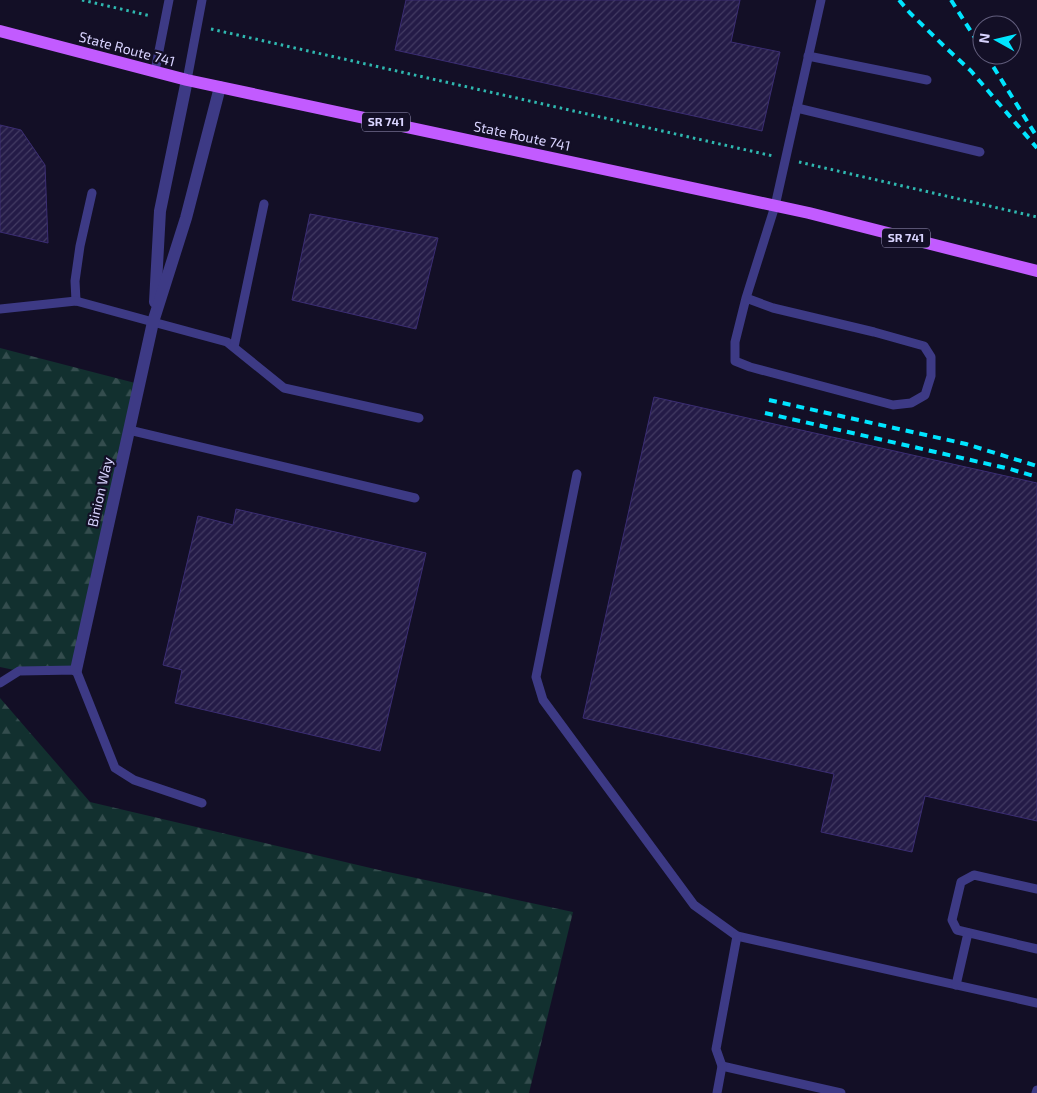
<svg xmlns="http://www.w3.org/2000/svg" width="1037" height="1093" viewBox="0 0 1037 1093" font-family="'Exo 2',sans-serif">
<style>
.forest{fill:url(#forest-firs)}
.building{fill:url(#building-hatch);stroke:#3b2d73}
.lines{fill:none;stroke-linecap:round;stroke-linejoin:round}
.path{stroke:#2fb8b0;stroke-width:3;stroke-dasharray:2.5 4;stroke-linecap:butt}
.lane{stroke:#3d3a85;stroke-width:9}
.street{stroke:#3d3a85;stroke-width:12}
.primary{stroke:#c25bff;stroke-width:12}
.rail{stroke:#00e5ff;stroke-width:4;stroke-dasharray:8 6;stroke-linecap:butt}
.labels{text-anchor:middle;stroke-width:4.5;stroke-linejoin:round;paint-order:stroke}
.shield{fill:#130f26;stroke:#9e99be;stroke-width:1}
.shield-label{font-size:12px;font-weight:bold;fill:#d9d4ff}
.street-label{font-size:14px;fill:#d9d4ff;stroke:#130f26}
</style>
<defs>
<pattern id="forest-firs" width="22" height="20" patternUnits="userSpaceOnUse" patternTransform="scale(1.25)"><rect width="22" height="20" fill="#12302f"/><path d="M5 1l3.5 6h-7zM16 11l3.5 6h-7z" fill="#344d4e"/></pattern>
<pattern id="building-hatch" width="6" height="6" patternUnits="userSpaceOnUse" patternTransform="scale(1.25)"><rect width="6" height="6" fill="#241b47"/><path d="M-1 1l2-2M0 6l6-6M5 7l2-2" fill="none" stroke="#433b63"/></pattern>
</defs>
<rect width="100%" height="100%" fill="#130f26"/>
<g class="forest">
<path d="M0,348L139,384L76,670L19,671L0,667Z"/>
<path d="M0,698L90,802L379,870L573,912L529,1093H0Z"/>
</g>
<g class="building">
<path d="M406,0H740L731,42L780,52L762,131L395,50Z"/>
<path d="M0,125L21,130L45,165L48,243L0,232Z"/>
<path d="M310,214L438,238L416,329L292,300Z"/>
<path d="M654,397L1037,483V821L925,796L912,852L821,832L834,774L583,718Z"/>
<path d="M236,509L426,553L380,751L175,703L182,670L163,665L198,516L233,525Z"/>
</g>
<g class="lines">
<g class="path">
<path d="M82,0L151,16"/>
<path d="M211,29L773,156"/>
<path d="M799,162L1037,217"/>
</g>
<g class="lane">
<path d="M808,56L927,80"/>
<path d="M155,71L169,0"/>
<path d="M187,80L202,0"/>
<path d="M797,108L980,152"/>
<path d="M746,298L735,342V361L750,367L893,405L911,403L925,395L931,376V357L924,346L874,332L773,308L746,298L775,206L821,0"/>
<path d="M76,301L75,281L80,246L92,193"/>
<path d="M0,309L76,301L153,322L227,342L284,388L419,418"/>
<path d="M234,347L264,204"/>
<path d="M129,430L415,498"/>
<path d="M577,474L536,677L543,700L694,905L737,936L1037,1003"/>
<path d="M0,683L19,671L76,670L115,768L134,780L202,803"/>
<path d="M1037,889L974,875L961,882L952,920L957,930L1037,949"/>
<path d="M956,985L968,933"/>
<path d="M722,1066L841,1093"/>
<path d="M717,1093L722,1066L716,1049L737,936"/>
<path d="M1036,1093L1037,1090"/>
</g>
<g class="street">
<path d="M155,302L160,211L187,80"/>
<path d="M76,670L153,322L186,218L220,87"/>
</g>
<path class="primary" d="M0,31L187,80L809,213L1037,271"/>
<g class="rail">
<path d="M899,0L910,13L945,47L971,71L1037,148"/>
<path d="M951,0L982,49"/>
<path d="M986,55L1037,137"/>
<path d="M769,400L966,444L1037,466"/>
<path d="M765,413L1010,469L1037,477"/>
</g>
</g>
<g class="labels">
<g class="shield">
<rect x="362" y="112.5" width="48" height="19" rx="4"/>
<rect x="882" y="228.5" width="48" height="19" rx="4"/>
</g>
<g class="shield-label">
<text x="386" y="126">SR 741</text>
<text x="906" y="242">SR 741</text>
</g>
<g class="street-label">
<text transform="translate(127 49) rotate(15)" y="5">State Route 741</text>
<text transform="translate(522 136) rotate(12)" y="5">State Route 741</text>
<text transform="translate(100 492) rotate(-77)" y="5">Binion Way</text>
</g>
</g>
<g transform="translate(997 40) rotate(278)"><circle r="24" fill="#130f26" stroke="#625e7d"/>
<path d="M0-4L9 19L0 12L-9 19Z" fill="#00e5ff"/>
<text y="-8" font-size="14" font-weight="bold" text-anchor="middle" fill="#d9d4ff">N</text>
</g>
</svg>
